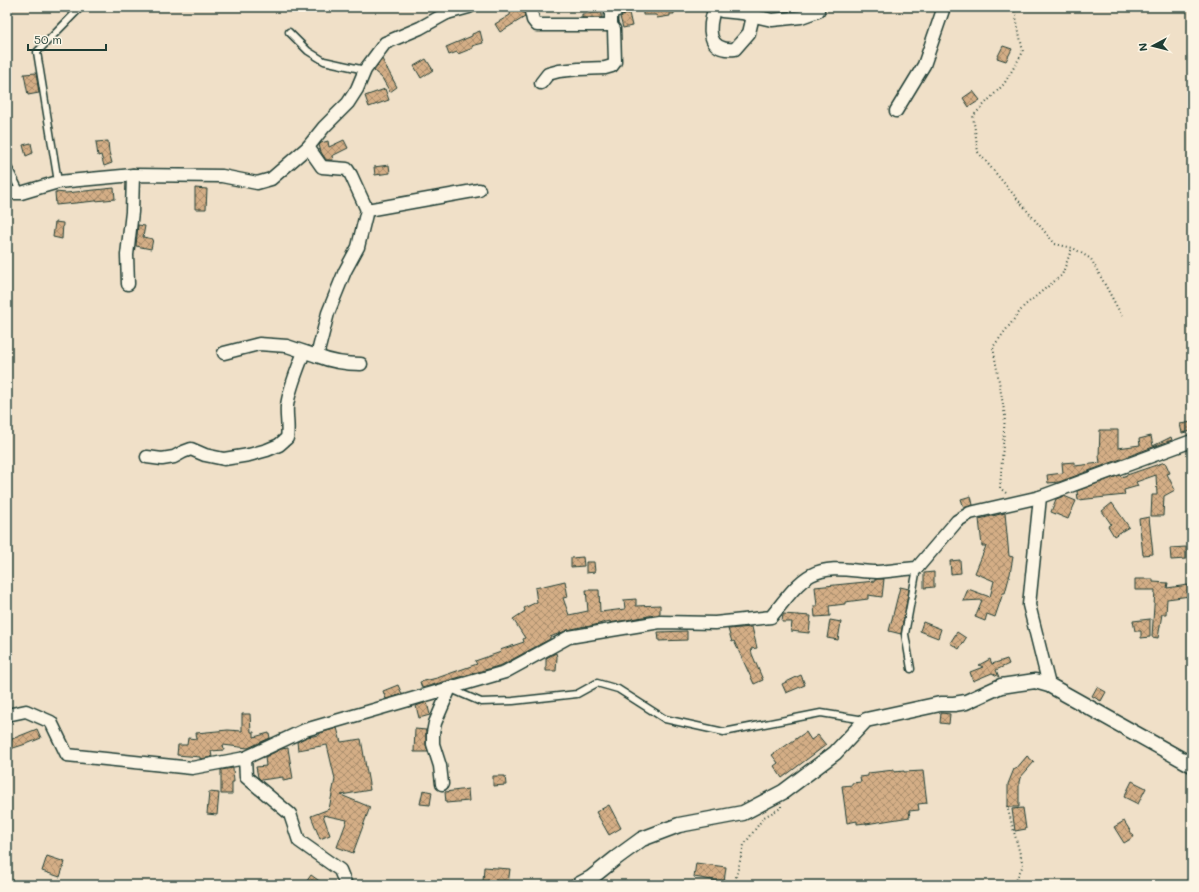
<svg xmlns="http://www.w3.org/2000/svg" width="1199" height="892" viewBox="0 0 1199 892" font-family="Mali,sans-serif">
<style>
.building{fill:url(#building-cross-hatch);stroke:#1f3d34}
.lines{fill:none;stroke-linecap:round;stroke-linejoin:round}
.service-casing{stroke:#1f3d34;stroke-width:9}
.minor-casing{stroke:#1f3d34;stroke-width:15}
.tertiary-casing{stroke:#1f3d34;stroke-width:17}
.path{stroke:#1f3d34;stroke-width:2;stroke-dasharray:1 3;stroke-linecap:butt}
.service{stroke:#fcf5e5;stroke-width:6}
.minor{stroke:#fcf5e5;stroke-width:12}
.tertiary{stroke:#fcf5e5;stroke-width:14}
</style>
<defs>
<pattern id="building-cross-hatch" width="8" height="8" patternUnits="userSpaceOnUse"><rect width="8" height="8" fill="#d4ae86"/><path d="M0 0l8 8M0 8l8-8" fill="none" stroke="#ab8f6e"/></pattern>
</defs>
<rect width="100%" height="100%" fill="#f0e0c8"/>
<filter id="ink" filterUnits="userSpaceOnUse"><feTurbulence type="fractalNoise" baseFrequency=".025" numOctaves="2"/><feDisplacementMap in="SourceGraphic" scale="8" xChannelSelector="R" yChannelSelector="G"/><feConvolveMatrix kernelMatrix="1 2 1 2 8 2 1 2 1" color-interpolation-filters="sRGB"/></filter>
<g filter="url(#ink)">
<g class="building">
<path d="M511,7H523L525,17L500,32L495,24L510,15Z"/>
<path d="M643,7H674V14H670V16L657,18L656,15H643Z"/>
<path d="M602,13V18H582V14Z"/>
<path d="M629,13L632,26L623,28L620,17Z"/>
<path d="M480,31L483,43L472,46L473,48L458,54L457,52L449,55L446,47L472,36V34Z"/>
<path d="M1003,46L1012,49L1006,61L997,58Z"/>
<path d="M382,59L397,87L390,92L382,78L374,71Z"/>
<path d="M426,59L433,70L421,78L414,66Z"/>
<path d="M36,73L39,93L28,95L24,74Z"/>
<path d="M385,89L389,100L369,107L365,96Z"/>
<path d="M973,91L980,100L969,107L963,98Z"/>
<path d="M344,140L348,148L332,156L333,160H326L321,152L319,145L321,143L328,141L329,147Z"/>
<path d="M108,141L109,152L112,163L104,166L101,155L98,156L96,142Z"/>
<path d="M31,143L33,153L26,156L23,145Z"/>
<path d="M389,165L390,173L375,175L374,167Z"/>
<path d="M114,188L115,199L56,205L55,192L66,193Z"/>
<path d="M195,188L207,189L206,209H195Z"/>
<path d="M55,222L63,223L62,239L53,237Z"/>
<path d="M138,225L145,226L143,237L153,239L151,249L136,246Z"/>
<path d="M1192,422V431L1182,433L1180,424Z"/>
<path d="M1100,430H1118V448L1140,445L1139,439L1151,436L1153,446L1171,437L1172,440L1059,482L1048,483L1047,475L1063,473L1062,463L1075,462V466L1100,463L1099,456Z"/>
<path d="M1165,462L1170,473L1167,474L1175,490L1164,496L1163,516H1151L1152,495H1157L1156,475L1136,482L1138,486L1124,490L1125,495L1078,500L1077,491L1120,475L1121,477Z"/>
<path d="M971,496L973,505L964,508L961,499Z"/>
<path d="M1064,496L1076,501L1068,519L1051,512L1056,499Z"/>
<path d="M1112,503L1129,527L1114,536L1108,526L1111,524L1102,511Z"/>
<path d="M1005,513L1009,556L1013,557L1010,574L1005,593H1003L995,617L987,614L985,621L975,617L982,600L963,601L968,589L990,597L994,581L975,573L986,546H982L979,519Z"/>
<path d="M1149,517L1153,554L1143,555L1139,519Z"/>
<path d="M1186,547V559L1171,560L1170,548Z"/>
<path d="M583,557L584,566L571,567V558Z"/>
<path d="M960,560L961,573L951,574L950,561Z"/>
<path d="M586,562H594L595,572L586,573Z"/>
<path d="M934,572V587L924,588V573Z"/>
<path d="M875,579H884L882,597L868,595V599L845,602V604L829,606L830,616L815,617L814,606H817L815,587L875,581Z"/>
<path d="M1135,579H1153V582L1168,583L1167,588L1188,585L1190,596L1167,599L1166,614H1162L1158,638L1152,637L1155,590H1135Z"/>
<path d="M565,581L568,597L563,598L569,615L588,611L586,590H599L600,612L625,609L624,600L636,599V606L660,605V614L610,623V621L591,626L585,627V626L568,630L550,637V639L502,665L422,688L420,682L437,678L477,664L475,661L501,652L500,650L524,642L523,639L525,638L513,619L525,611L524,608L537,602L535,588Z"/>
<path d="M900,587L909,589L901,634L889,631Z"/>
<path d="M783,614L811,616L809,633L791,631L792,622H782Z"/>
<path d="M1150,619V637L1141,638V631H1135L1133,621Z"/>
<path d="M830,620L841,622L838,640L827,638Z"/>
<path d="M923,622L941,629L938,638L920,631Z"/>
<path d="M752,627L757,648L751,649L752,654L763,680L754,684L734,641L732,642L728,629Z"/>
<path d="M687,631V640L659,641L658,632Z"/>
<path d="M957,632L966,638L959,649L950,643Z"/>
<path d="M556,653L557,657L556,671H546V658Z"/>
<path d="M990,659L992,664L1007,659L1009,664L996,670L999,677L992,673L973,681L970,672L983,667L979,665Z"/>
<path d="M801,675L805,685L786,693L782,684Z"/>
<path d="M398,685L402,694L386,699L383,691Z"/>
<path d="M1097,687L1106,692L1101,701L1092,696Z"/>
<path d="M427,702L430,715L419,718L416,706Z"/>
<path d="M941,713L950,714L949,724L940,723Z"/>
<path d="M242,714H250L251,732H254V737L269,733L270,738L248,748L223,745L224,750L211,751L212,757L200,759V757L177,755L178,745H187L188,738L197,739L196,733L228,730L242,731Z"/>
<path d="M337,728L341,742L361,739L370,790L341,795L370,807L353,853L337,847L347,820L323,815L330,835L320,839L311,816L329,809L335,779L327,745L298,750L297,742L307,737L319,735L320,733Z"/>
<path d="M37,729L41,738L29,743L7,750V741Z"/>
<path d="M415,729L426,730V744L428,752H414Z"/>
<path d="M806,732L811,740L818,735L826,745L782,778L774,766L778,763L772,755Z"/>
<path d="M288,748L293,779L283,781V777L261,780L258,777L256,767L266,766L265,757L281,749Z"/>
<path d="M1027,756L1034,762L1020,778L1019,782V807H1008V784L1014,769H1016Z"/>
<path d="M233,768L234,782H232V794H221V770Z"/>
<path d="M894,770V772L904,771V772L923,771L927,803L918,804L919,810L909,811L910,817L866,824V823L857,824V821L847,823L842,786L852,785V783L861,782L860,777L868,776V773Z"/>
<path d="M493,776H505L506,785L493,786Z"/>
<path d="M1132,781L1146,788L1138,804L1124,797Z"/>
<path d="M468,789L469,801L446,803L445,792Z"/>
<path d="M423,790L432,792L430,805L420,804Z"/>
<path d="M209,792L219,793L217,815L207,814Z"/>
<path d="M609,805L621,828L609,835L596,812Z"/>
<path d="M1023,808L1026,829L1015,831L1012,809Z"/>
<path d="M1124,821L1134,837L1124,843L1114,827Z"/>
<path d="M47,856L65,862L60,877L42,871Z"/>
<path d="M696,863L726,867L724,882L694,877Z"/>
<path d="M484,867L510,869L508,884L483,882Z"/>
<path d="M311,875L325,885H304Z"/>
</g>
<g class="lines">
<g class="service-casing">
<g id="service">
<path d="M289,32L308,51L324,61L365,70"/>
<path d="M7,165L21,193"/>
<path d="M58,182L37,52L79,9L78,7"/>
<path d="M911,669L905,634L917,568"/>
<path d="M451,689L481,702L513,701L577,694L597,683L618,689L665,719L724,732L821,713L865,720"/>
</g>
</g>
<g class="minor-casing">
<g id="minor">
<path d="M530,7L533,20L537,25H611L614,29L615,62L612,66L605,68L579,69L559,71L548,74L541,83"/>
<path d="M715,7C708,27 706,52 735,49L749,33L753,16"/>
<path d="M719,7L722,11L742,13L772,20L801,17L818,11"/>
<path d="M447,13L469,7"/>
<path d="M611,25V14L614,11L625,7"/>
<path d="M896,111L924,65L944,7"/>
<path d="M308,147L322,167L347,169L351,175L367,210"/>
<path d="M7,193H21L58,182L133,175L222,176L257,183L271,179L308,147L324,127L348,103L357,89L365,70L385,43L420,28L447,13L453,7"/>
<path d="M128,284L127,255L132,212L133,175"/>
<path d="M224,353L259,344L287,346L317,356L328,313L345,271L358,247L367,210L479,190"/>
<path d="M317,356C332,362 344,364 361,364"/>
<path d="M147,457L162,459L174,457L183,452L191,449L205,455L224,459L249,455L267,450L279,445L287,438C289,427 286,416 287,406C289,389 298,368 304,352"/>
<path d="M1049,685L1029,605L1040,497L1192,441"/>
<path d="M7,715L26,711L51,722L67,755L192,768L245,758L246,777L290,814L299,841L340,870L346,885"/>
<path d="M245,758L305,730L505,672L569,637L660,622L715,623L771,617C782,604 796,583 811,575C832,564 855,572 877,572C890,571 904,569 917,568L957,521L970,513L1040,497"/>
<path d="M442,784L440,766L433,744V733L435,723L450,688"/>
</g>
</g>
<g class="tertiary-casing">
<path id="tertiary" d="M578,885L591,878L616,858L642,839L679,825L743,813L783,792L835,753L866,720L940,704H954L966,702L1001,686L1035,681L1049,685L1192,765"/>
</g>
<g class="path">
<path d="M1014,7L1023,52L1004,84L973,116L978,152L1055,244L1073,248L1091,259L1122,316"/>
<path d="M1006,493L1000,488L1005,416L993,347L1024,306L1062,275L1072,248"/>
<path d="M1007,806L1023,865L1014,885"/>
<path d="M734,885L744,845L764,817L781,808V806"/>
</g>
<use href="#service" class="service"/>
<use href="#minor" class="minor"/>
<use href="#tertiary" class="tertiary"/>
</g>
</g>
<rect width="1199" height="892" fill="none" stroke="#fcf5e5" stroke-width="24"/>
<rect x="12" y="12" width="1175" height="868" fill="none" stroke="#1f3d34" stroke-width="1.5" filter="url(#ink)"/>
<g transform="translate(1153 46) rotate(263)" stroke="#fcf5e5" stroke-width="3" paint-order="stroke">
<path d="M0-3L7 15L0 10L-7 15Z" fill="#1f3d34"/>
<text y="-6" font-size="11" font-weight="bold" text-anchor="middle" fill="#1f3d34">N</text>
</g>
<path d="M28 44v6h78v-6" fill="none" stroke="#1f3d34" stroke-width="2"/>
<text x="34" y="44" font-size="12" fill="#1f3d34" stroke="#fcf5e5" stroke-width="3" paint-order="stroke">50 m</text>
</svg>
